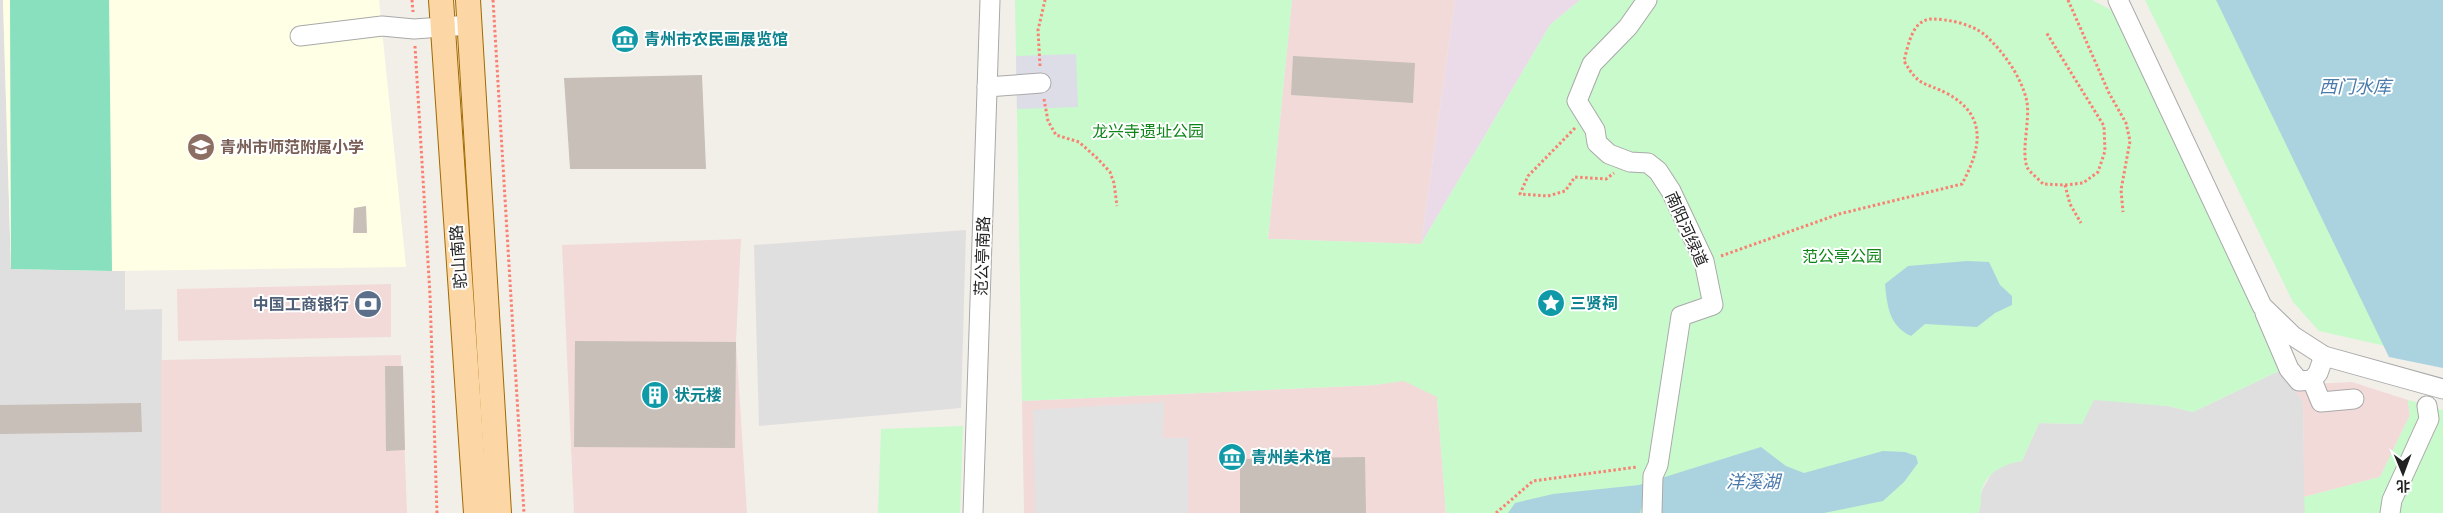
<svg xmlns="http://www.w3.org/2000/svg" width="2443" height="513" viewBox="0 0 2443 513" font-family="'Sofia Sans Condensed','Noto Sans SC',sans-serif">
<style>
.residential{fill:#e0dfdf}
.commercial{fill:#f2dad9}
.industrial{fill:#ebdbe8}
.education{fill:#ffffe5}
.park{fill:#c8facc}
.pitch{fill:#88e0be}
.parking{fill:#e2e2e2}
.plaza{fill:#dddde8}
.water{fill:#aad3df}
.building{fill:#c7bfb8}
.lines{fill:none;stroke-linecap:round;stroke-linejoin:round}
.minor-casing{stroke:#a9a9a9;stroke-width:21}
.major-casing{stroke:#a06b00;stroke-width:26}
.path{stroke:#fa8072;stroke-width:3;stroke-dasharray:2.5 2.5;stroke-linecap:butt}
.minor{stroke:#fff;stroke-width:19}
.major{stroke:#fcd6a4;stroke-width:24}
.labels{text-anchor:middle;stroke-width:4;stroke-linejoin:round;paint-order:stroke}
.culture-label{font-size:16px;font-weight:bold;fill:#0d838f;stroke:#fff;text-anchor:start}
.park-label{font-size:16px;fill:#0c8416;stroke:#fff}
.education-label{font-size:16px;font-weight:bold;fill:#785e54;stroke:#fff;text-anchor:start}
.street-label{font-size:16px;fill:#222;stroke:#fff}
.service-label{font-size:16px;font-weight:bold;fill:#4e5e75;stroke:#fff;text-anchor:end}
.water-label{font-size:18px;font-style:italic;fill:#4a7aab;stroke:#fff}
</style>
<rect width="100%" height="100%" fill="#f2efe9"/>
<g class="residential">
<path d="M0,0H3L11,269L125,271V310L162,309L161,513H0Z"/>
<path d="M966,230L961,408L759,426L754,245Z"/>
<path d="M2281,370L2303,402L2305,513H1978L1982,490L1993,471L2006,463L2022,461L2039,423L2082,424L2093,399L2168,406L2193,412Z"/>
</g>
<g class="commercial">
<path d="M1292,0H1455L1421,244L1268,239Z"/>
<path d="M741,239L736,342L747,513H574L562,245Z"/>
<path d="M391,284V337L178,341L177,289Z"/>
<path d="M401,355L407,513H161V360Z"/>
<path d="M1404,380L1437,396L1446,513H1024L1022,401L1374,385Z"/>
<path d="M2352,382L2408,400L2410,415L2380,477L2304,497L2303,402L2291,385Z"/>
</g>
<path class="industrial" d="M1455,0H1580L1550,25L1421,244Z"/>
<path class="education" d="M3,0H379L406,267L112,271L11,269Z"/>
<g class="park">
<path d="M1015,0H1292L1268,239L1421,244L1550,25L1580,0H2092L2113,11L2281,370L2193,412L2168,406L2094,400L2082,424L2039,423L2022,461C2004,464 1984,473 1981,494C1981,501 1981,509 1978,513H1446L1437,397L1404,381L1374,385L1022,401Z"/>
<path d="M2145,0H2443V359L2319,331L2293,302Z"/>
<path d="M2408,400L2443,410V513H2305L2304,497L2380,477L2410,415Z"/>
<path d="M963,426L960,513H878L881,429Z"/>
</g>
<path class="pitch" d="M10,0H109L112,271L11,269Z"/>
<path class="parking" d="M1164,402L1163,438H1188V513H1035L1033,410Z"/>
<path class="plaza" d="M1076,54L1078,107L1017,109L1016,56Z"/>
<g class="water">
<path d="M2216,0H2443V368L2389,357Z"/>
<path d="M1967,261L1989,262L2000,285L2012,296V305L1995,313L1977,327L1925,324L1911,336C1889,326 1887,305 1885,284L1908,266Z"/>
<path d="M1761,447L1786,466L1804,473L1883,451L1905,452L1916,456L1918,463L1904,482L1883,501L1824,513H1657L1644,499L1640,513H1508L1515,503L1553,494L1639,485Z"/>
</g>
<g class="building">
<path d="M1293,56L1415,63L1413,103L1291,95Z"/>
<path d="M702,75L706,169H570L564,78Z"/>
<path d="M366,206L367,233H353L354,208Z"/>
<path d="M575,341L736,342L735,448L574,447Z"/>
<path d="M385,366H403L405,450L386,451Z"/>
<path d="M141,403L142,432L0,434V405Z"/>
<path d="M1365,457L1366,513H1240V459Z"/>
</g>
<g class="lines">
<g class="minor-casing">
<g id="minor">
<path d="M1647,0L1628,27L1592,64L1577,101L1595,130L1597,143L1609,154L1630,162L1648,163L1658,171L1671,191L1704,261L1713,305L1681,316L1658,465L1653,476L1652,513"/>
<path d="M2118,0L2262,306L2293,336L2324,356L2443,389"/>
<path d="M300,36L382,26L414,29L470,25"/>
<path d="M987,87L1041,83"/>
<path d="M2265,313L2289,369L2299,381L2312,380L2318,373L2324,356"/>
<path d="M2312,380L2321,402L2354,399"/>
<path d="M973,513L990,0"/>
<path d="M2390,513L2392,500L2429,419L2427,406"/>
</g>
</g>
<g class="major-casing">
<g id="major">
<path d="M441,0L476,513"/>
<path d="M468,0L499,513"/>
</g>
</g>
<g class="path">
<path d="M412,0L413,12"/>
<path d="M493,0L524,513"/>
<path d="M2068,0L2109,93L2126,123L2130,141L2121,190L2123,212"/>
<path d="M415,46L430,295L437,513"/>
<path d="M1040,66L1038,30L1045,0"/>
<path d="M1044,99L1048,121L1056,135L1079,142L1098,159L1110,172L1114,183L1117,206"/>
<path d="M1575,128L1528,176L1520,194L1548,196L1565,191L1575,177L1606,179L1614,173"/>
<path d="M2065,185L2070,204L2081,223"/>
<path d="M1721,256L1839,214L1962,184C1980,150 1989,117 1948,94C1923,81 1920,88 1904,61C1908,46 1912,20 1931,19C1948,19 1972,24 1985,35C2004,52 2022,78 2027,102C2030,122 2021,150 2027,167C2030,173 2039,179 2043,184L2065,185L2083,183L2098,172L2105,151L2104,126L2046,32"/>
<path d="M1496,513L1533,481L1637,467"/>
</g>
<use href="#minor" class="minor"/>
<use href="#major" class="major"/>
</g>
<defs>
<g id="museum-disc" transform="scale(1.4375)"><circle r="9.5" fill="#0f9aa8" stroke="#fff"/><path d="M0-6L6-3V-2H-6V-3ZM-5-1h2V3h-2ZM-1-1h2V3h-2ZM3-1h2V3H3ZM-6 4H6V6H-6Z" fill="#fff"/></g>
<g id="school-disc" transform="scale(1.4375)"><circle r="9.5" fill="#8d6e63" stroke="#fff"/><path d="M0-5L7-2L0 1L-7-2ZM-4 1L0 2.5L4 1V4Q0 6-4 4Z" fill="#fff"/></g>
<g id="sight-disc" transform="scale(1.4375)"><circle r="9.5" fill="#0f9aa8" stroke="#fff"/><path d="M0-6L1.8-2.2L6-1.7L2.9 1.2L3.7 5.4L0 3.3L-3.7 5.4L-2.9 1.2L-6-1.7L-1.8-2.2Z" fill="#fff"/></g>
<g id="bank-disc" transform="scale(1.4375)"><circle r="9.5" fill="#5c6f8a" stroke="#fff"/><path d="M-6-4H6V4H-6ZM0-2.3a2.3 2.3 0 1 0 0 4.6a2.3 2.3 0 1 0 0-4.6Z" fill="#fff"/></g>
<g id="building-disc" transform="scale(1.4375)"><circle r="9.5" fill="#0f9aa8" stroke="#fff"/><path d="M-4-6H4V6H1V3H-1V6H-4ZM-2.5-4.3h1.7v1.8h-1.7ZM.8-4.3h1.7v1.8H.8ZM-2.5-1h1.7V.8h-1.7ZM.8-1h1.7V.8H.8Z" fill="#fff"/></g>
</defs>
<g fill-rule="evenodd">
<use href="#museum-disc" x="625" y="39"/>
<use href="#school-disc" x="201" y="147"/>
<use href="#sight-disc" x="1551" y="303"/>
<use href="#bank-disc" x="368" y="304"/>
<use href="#building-disc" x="655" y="395"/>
<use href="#museum-disc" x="1232" y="457"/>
</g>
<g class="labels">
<g class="culture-label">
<text x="644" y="45">青州市农民画展览馆</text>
<text x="1570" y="309">三贤祠</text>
<text x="674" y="401">状元楼</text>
<text x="1251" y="463">青州美术馆</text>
</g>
<g class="park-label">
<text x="1148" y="137">龙兴寺遗址公园</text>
<text x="1842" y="262">范公亭公园</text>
</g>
<g class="education-label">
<text x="220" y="153">青州市师范附属小学</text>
</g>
<g class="street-label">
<text transform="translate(1687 229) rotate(66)" y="6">南阳河绿道</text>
<text transform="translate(982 256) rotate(-88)" y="6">范公亭南路</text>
<text transform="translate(458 257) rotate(-94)" y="6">驼山南路</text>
</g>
<g class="service-label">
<text x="349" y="310">中国工商银行</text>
</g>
<g class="water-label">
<text x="2355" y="93">西门水库</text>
<text x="1753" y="488">洋溪湖</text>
</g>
</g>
<g transform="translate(2403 473) rotate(179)" stroke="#ffffff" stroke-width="4" paint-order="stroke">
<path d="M0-4L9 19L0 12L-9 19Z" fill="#222222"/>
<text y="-8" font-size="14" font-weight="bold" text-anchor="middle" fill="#222222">北</text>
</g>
</svg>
